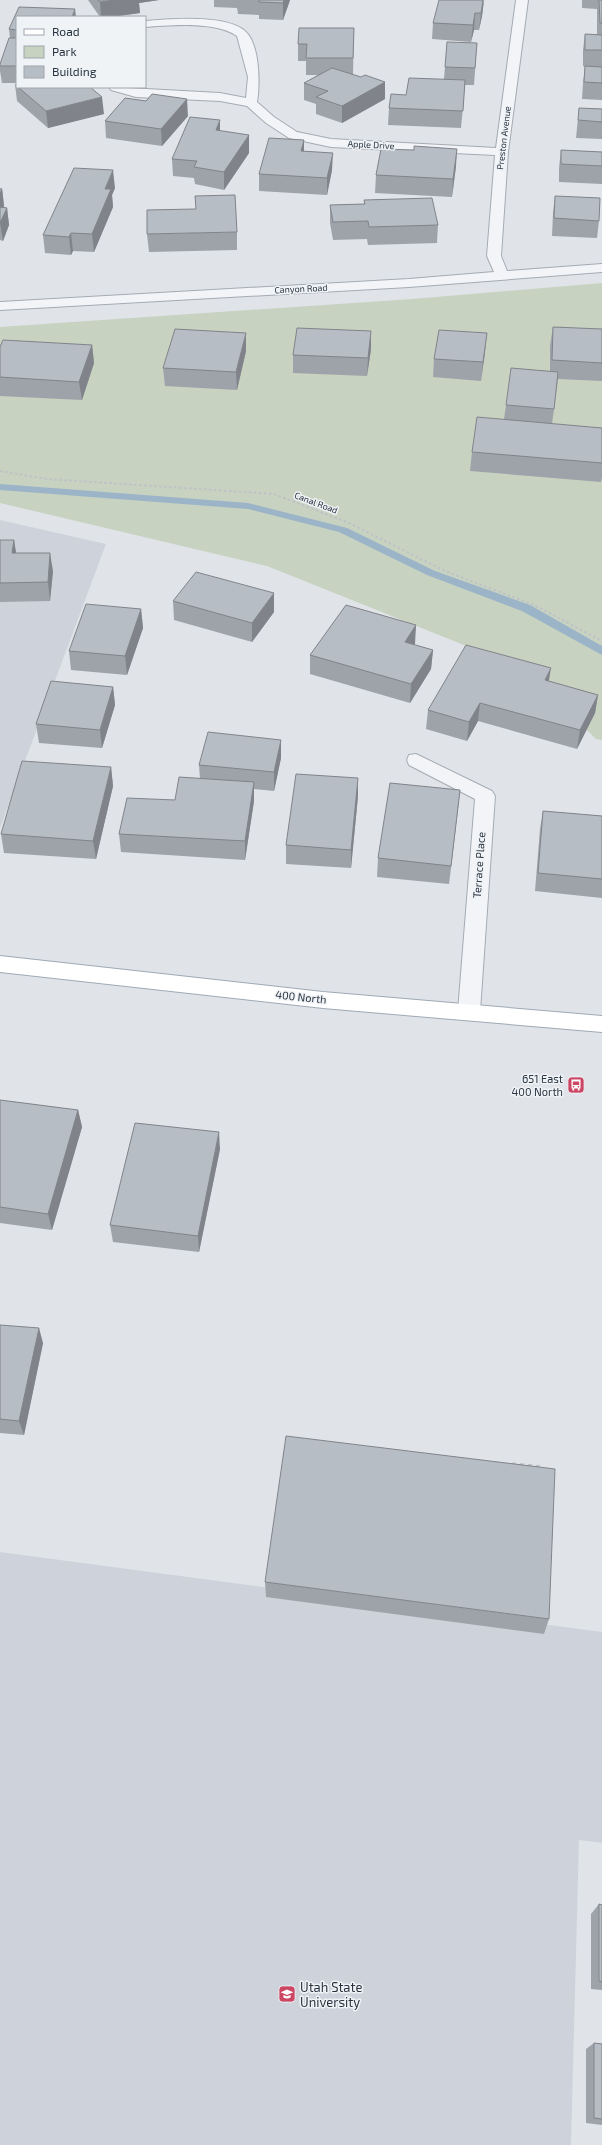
<svg xmlns="http://www.w3.org/2000/svg" width="602" height="2145" viewBox="0 0 602 2145" font-family="'Exo 2',sans-serif">
<style>
.built{fill:#ced3db}
.green{fill:#c7d2c1}
.lines{fill:none;stroke-linecap:round;stroke-linejoin:round}
.stream{fill:#9bb4c8;fill-rule:evenodd}
.minor-casing{stroke:#a5abb3;stroke-width:2}
.major-casing{stroke:#9fa9b4;stroke-width:2}
.path-far1{stroke:#bec2c7;stroke-width:2;stroke-dasharray:2.5 2.5;stroke-linecap:butt}
.path{stroke:#bec2c7;stroke-width:3.5;stroke-dasharray:4 4;stroke-linecap:butt}
.minor{fill:#f2f4f7;fill-rule:evenodd}
.major{fill:#fff;fill-rule:evenodd}
.wall{fill:#9da3a9}
.shaded-wall{fill:#80848a}
.building{fill:#b7bdc5;stroke:#80848a}
.labels{text-anchor:middle;stroke-width:3;stroke-linejoin:round;paint-order:stroke}
.far-street-label{font-size:9px;fill:#293340;stroke:#eff3f6}
.street-label{font-size:11px;fill:#293340;stroke:#eff3f6}
.poi-label{font-size:11px;fill:#293340;stroke:#eff3f6;text-anchor:end}
.near-poi-label{font-size:13px;fill:#293340;stroke:#eff3f6;text-anchor:start}
</style>
<rect width="100%" height="100%" fill="#e0e4e9"/>
<g class="built">
<path d="M0,520L106,544L0,828Z"/>
<path d="M0,1552L602,1632V1843L579,1840L571,2145H0Z"/>
</g>
<path class="green" d="M602,283V740L596,739L526,670L267,566L0,503V327L412,299Z"/>
<g class="lines">
<path class="stream" d="M0,484L248,503L347,528L435,571L530,605L602,646V655L522,611L427,575L339,532L248,509L0,490Z"/>
<g class="minor-casing">
<g id="minor">
<path d="M516,0H528L508,152L501,256L507,271L602,264V272L409,287L0,310V302L409,279L494,272L487,256L495,155L331,147L289,138L266,123L247,106L220,101L136,97L111,90L109,87L220,93L246,98L248,77L237,36C216,21 170,25 145,27V21C169,19 226,14 245,31C260,44 260,85 257,102L274,117L297,132L331,139L496,148Z"/>
<path d="M416,754L492,791L495,796L480,1011L477,1017L469,1019L461,1017L458,1011L475,799L409,765L407,760L409,755Z"/>
</g>
</g>
<g class="major-casing">
<path id="major" d="M0,956L323,992L602,1016V1032L323,1008L0,972Z"/>
</g>
<path class="path-far1" d="M0,471L47,479L274,494L349,523L445,571L534,605L602,641"/>
<path class="path" d="M512,1464L542,1467V1470"/>
<use href="#minor" class="minor"/>
<use href="#major" class="major"/>
</g>
<g class="wall">
<path d="M88,0H159L139,3L140,13L111,17H100Z"/>
<path d="M214,0H290L283,20L259,19V15L238,14L237,8L214,7Z"/>
<path d="M484,0L482,16L479,30H474L471,42L432,39L433,23Z"/>
<path d="M582,0H602V100L582,99L583,83L585,67L583,66V50L585,34H597V9L582,8Z"/>
<path d="M17,17V83H2L0,71V64L10,38L9,29Z"/>
<path d="M354,28L353,75L385,99L342,123L316,114V104L304,100V83L318,75H306V61H298V44Z"/>
<path d="M477,43L474,85H465L461,128L388,125L389,108L406,95L444,79L445,67Z"/>
<path d="M15,84H17V87H90L104,114L48,128L17,101Z"/>
<path d="M579,108L602,109V139L576,138Z"/>
<path d="M188,116L162,146L106,138L105,121Z"/>
<path d="M220,120V130L249,153L224,190L195,184L194,178L173,176L172,159Z"/>
<path d="M304,140V151L332,170L327,195L259,191V174Z"/>
<path d="M561,150L602,152V184L559,182V168Z"/>
<path d="M456,166L452,197L375,193L376,175Z"/>
<path d="M0,188H2L4,206V207L7,208L9,225L3,241L0,240Z"/>
<path d="M115,188L112,195L113,207L94,252L73,251L71,255L45,253L43,235Z"/>
<path d="M555,196L599,221L597,238L552,236L553,213Z"/>
<path d="M364,200L438,225L437,243L368,245L367,239L333,240L330,223V205L364,204Z"/>
<path d="M237,232V250L149,252L147,234Z"/>
<path d="M553,327L602,329V381L558,379L552,424L602,428V477L601,482L470,471L472,452L504,419L506,405L550,371V345Z"/>
<path d="M246,333V351L237,390L165,386L163,368Z"/>
<path d="M92,345L94,363L82,400L0,396V347Z"/>
<path d="M371,349L367,376L293,373V355Z"/>
<path d="M485,352L481,381L433,377L434,359Z"/>
<path d="M0,540H14L16,553L53,571L50,601L0,602Z"/>
<path d="M173,601L274,612L252,642L174,620Z"/>
<path d="M141,609L143,628L127,675L71,670L69,651Z"/>
<path d="M416,625L414,645L433,650L431,669L410,703L310,674V655Z"/>
<path d="M549,681L598,695L595,713L577,749L478,721L467,741L426,729L428,710Z"/>
<path d="M113,687L115,705L102,748L39,743L36,724Z"/>
<path d="M281,740V758L274,791L254,789V801L245,860L121,852L119,834L175,800L200,779L199,765Z"/>
<path d="M111,767L113,786L96,859L4,853L1,834Z"/>
<path d="M460,790L449,884L377,877L378,858Z"/>
<path d="M358,796L351,868L286,864V845Z"/>
<path d="M543,811L602,816V898L535,891L540,829Z"/>
<path d="M0,1100L78,1110L82,1127L52,1230L0,1223Z"/>
<path d="M220,1149L199,1252L113,1242L110,1225Z"/>
<path d="M0,1325L43,1343L24,1435L0,1433Z"/>
<path d="M265,1582L549,1619L544,1634L266,1597Z"/>
<path d="M599,1904L602,1905V1990L591,1989V1914Z"/>
<path d="M594,2043L602,2044V2125L586,2123V2049Z"/>
</g>
<g class="shaded-wall">
<path d="M115,0H159L139,3L140,13L111,17H101L100,2Z"/>
<path d="M284,0H290L283,20V3Z"/>
<path d="M484,0L482,16L479,30L481,13Z"/>
<path d="M75,9L76,17H72Z"/>
<path d="M475,13L474,30L471,42L473,25Z"/>
<path d="M385,82V99L342,123V106Z"/>
<path d="M102,97L104,114L48,128L46,111Z"/>
<path d="M187,99L188,116L162,146L161,129Z"/>
<path d="M220,120V137L216,130Z"/>
<path d="M249,135V153L224,190V172Z"/>
<path d="M304,140V158L301,151Z"/>
<path d="M457,149L456,166L452,197L453,179Z"/>
<path d="M333,153L332,170L327,195V178Z"/>
<path d="M113,170L115,188L112,195L113,207L94,252L92,234L105,189Z"/>
<path d="M2,188L4,206L0,216V193Z"/>
<path d="M7,208L9,225L3,241L0,223Z"/>
<path d="M71,233L73,251L71,255L69,237Z"/>
<path d="M371,331V349L367,376L368,358Z"/>
<path d="M246,333V351L237,390L236,372Z"/>
<path d="M487,333L485,352L481,381L483,362Z"/>
<path d="M92,345L94,363L82,400L79,382Z"/>
<path d="M14,540L17,559L12,553Z"/>
<path d="M50,553L53,571L50,601L48,582Z"/>
<path d="M274,593V612L252,642V623Z"/>
<path d="M141,609L143,628L127,675L125,656Z"/>
<path d="M416,625L415,644L404,661L405,642Z"/>
<path d="M433,650L431,669L410,703L411,684Z"/>
<path d="M551,668L548,686L545,680Z"/>
<path d="M113,687L115,705L102,748L100,730Z"/>
<path d="M598,695L595,713L577,749L580,730Z"/>
<path d="M480,703L478,721L467,741L469,722Z"/>
<path d="M281,740V758L274,791V772Z"/>
<path d="M111,767L113,786L96,859L93,841Z"/>
<path d="M358,778V796L351,868V850Z"/>
<path d="M254,782V801L245,860V841Z"/>
<path d="M460,790L458,809L449,884L451,866Z"/>
<path d="M78,1110L82,1127L52,1230L48,1214Z"/>
<path d="M219,1132L220,1149L199,1252L198,1236Z"/>
<path d="M39,1328L43,1343L24,1435L19,1421Z"/>
</g>
<g class="building">
<path d="M98,0H115L100,2Z"/>
<path d="M259,0H284L283,3L259,2Z"/>
<path d="M439,0H483L481,13H475L473,25L433,23Z"/>
<path d="M599,0H602V23H600Z"/>
<path d="M19,7L75,9L72,17H17V30L9,29Z"/>
<path d="M299,28H354L353,58H306L307,44H298Z"/>
<path d="M585,34L602,35V50H585Z"/>
<path d="M9,38H17V66H0V64Z"/>
<path d="M447,42L477,43L475,68L445,67Z"/>
<path d="M585,66L602,67V83L584,82Z"/>
<path d="M332,68L361,77L365,75L385,82L342,106L316,97L328,91L304,83Z"/>
<path d="M409,78L465,80L463,111L389,108L391,94L406,95Z"/>
<path d="M18,87H90L102,97L46,111Z"/>
<path d="M152,94L187,99L161,129L105,121L125,98L146,101Z"/>
<path d="M579,108L602,109V122L578,120Z"/>
<path d="M190,117L220,120L216,130L249,135L224,172L194,167L197,161L172,159Z"/>
<path d="M269,138L304,140L301,151L333,153L327,178L259,174Z"/>
<path d="M414,146L457,149L453,179L376,175L381,149L414,150Z"/>
<path d="M561,150L602,152V166L561,164Z"/>
<path d="M74,168L113,170L105,189H111L92,234L71,233L69,237L43,235Z"/>
<path d="M235,195L237,232L147,234V210L196,209L195,196Z"/>
<path d="M555,196L600,198L599,221L554,218Z"/>
<path d="M432,198L438,225L369,227L368,221L333,222L330,205L365,204L364,200Z"/>
<path d="M0,207L7,208L0,223Z"/>
<path d="M553,327L602,329V363L552,360Z"/>
<path d="M297,328L371,331L368,358L293,355Z"/>
<path d="M175,329L246,333L236,372L163,368Z"/>
<path d="M439,330L487,333L483,362L434,359Z"/>
<path d="M3,340L92,345L79,382L0,377V347Z"/>
<path d="M511,368L558,372L554,409L506,405Z"/>
<path d="M477,417L602,428V463L472,452Z"/>
<path d="M0,540H14L12,553H50L48,582L0,583Z"/>
<path d="M196,572L274,593L252,623L173,601Z"/>
<path d="M86,604L141,609L125,656L69,651Z"/>
<path d="M346,605L416,625L405,642L433,650L411,684L310,655Z"/>
<path d="M466,645L551,668L545,680L598,695L580,730L480,703L469,722L428,710Z"/>
<path d="M51,681L113,687L100,730L36,724Z"/>
<path d="M208,732L281,740L274,772L199,765Z"/>
<path d="M22,761L111,767L93,841L1,834Z"/>
<path d="M296,774L358,778L351,850L286,845Z"/>
<path d="M179,777L254,782L245,841L119,834L127,798L175,800Z"/>
<path d="M390,783L460,790L451,866L378,858Z"/>
<path d="M543,811L602,816V879L538,873Z"/>
<path d="M0,1100L78,1110L48,1214L0,1207Z"/>
<path d="M135,1123L219,1132L198,1236L110,1225Z"/>
<path d="M0,1325L39,1328L19,1421L0,1419Z"/>
<path d="M286,1436L555,1469L549,1619L265,1582Z"/>
<path d="M599,1904L602,1905V1982L599,1981Z"/>
<path d="M594,2043L602,2044V2119L594,2118Z"/>
</g>
<defs>
<g id="bus-square" transform="scale(0.9)"><rect x="-9" y="-9" width="18" height="18" rx="4" fill="#cc4663" stroke="#eff3f6"/><path d="M-5-6H5V4H4V6H2V4H-2V6H-4V4H-5ZM-3.5-4V0h7V-4ZM-3.5 1.2v1.5H-2V1.2ZM2 1.2v1.5H3.5V1.2Z" fill="#fff"/></g>
<g id="university-square" transform="scale(0.9)"><rect x="-9" y="-9" width="18" height="18" rx="4" fill="#cc4663" stroke="#eff3f6"/><path d="M0-5L7-2L0 1L-7-2ZM-4 1L0 2.5L4 1V4Q0 6-4 4Z" fill="#fff"/></g>
</defs>
<g fill-rule="evenodd">
<use href="#bus-square" x="576" y="1085"/>
<use href="#university-square" x="287" y="1994"/>
</g>
<g class="labels">
<g class="far-street-label">
<text transform="translate(504 138) rotate(-83)" y="3">Preston Avenue</text>
<text transform="translate(371 145) rotate(3)" y="3">Apple Drive</text>
<text transform="translate(301 289) rotate(-3)" y="3">Canyon Road</text>
<text transform="translate(316 503) rotate(21)" y="3">Canal Road</text>
</g>
<g class="street-label">
<text transform="translate(479 865) rotate(-86)" y="4">Terrace Place</text>
<text transform="translate(301 997) rotate(6)" y="4">400 North</text>
</g>
<g class="poi-label">
<text x="563" y="1083">651 East<tspan x="563" dy="13">400 North</tspan></text>
</g>
<g class="near-poi-label">
<text x="300" y="1992">Utah State<tspan x="300" dy="15">University</tspan></text>
</g>
</g>
<rect x="16" y="16" width="130" height="72" fill="#eff3f6" stroke="#a0a6ad"/>
<rect x="24" y="29" width="20" height="6" fill="#ffffff" stroke="#a0a6ad"/>
<text x="52" y="36" font-size="12" fill="#293340">Road</text>
<rect x="24" y="46" width="20" height="12" fill="#c7d2c1" stroke="#a0a6ad"/>
<text x="52" y="56" font-size="12" fill="#293340">Park</text>
<rect x="24" y="66" width="20" height="12" fill="#b7bdc5" stroke="#a0a6ad"/>
<text x="52" y="76" font-size="12" fill="#293340">Building</text>
</svg>
